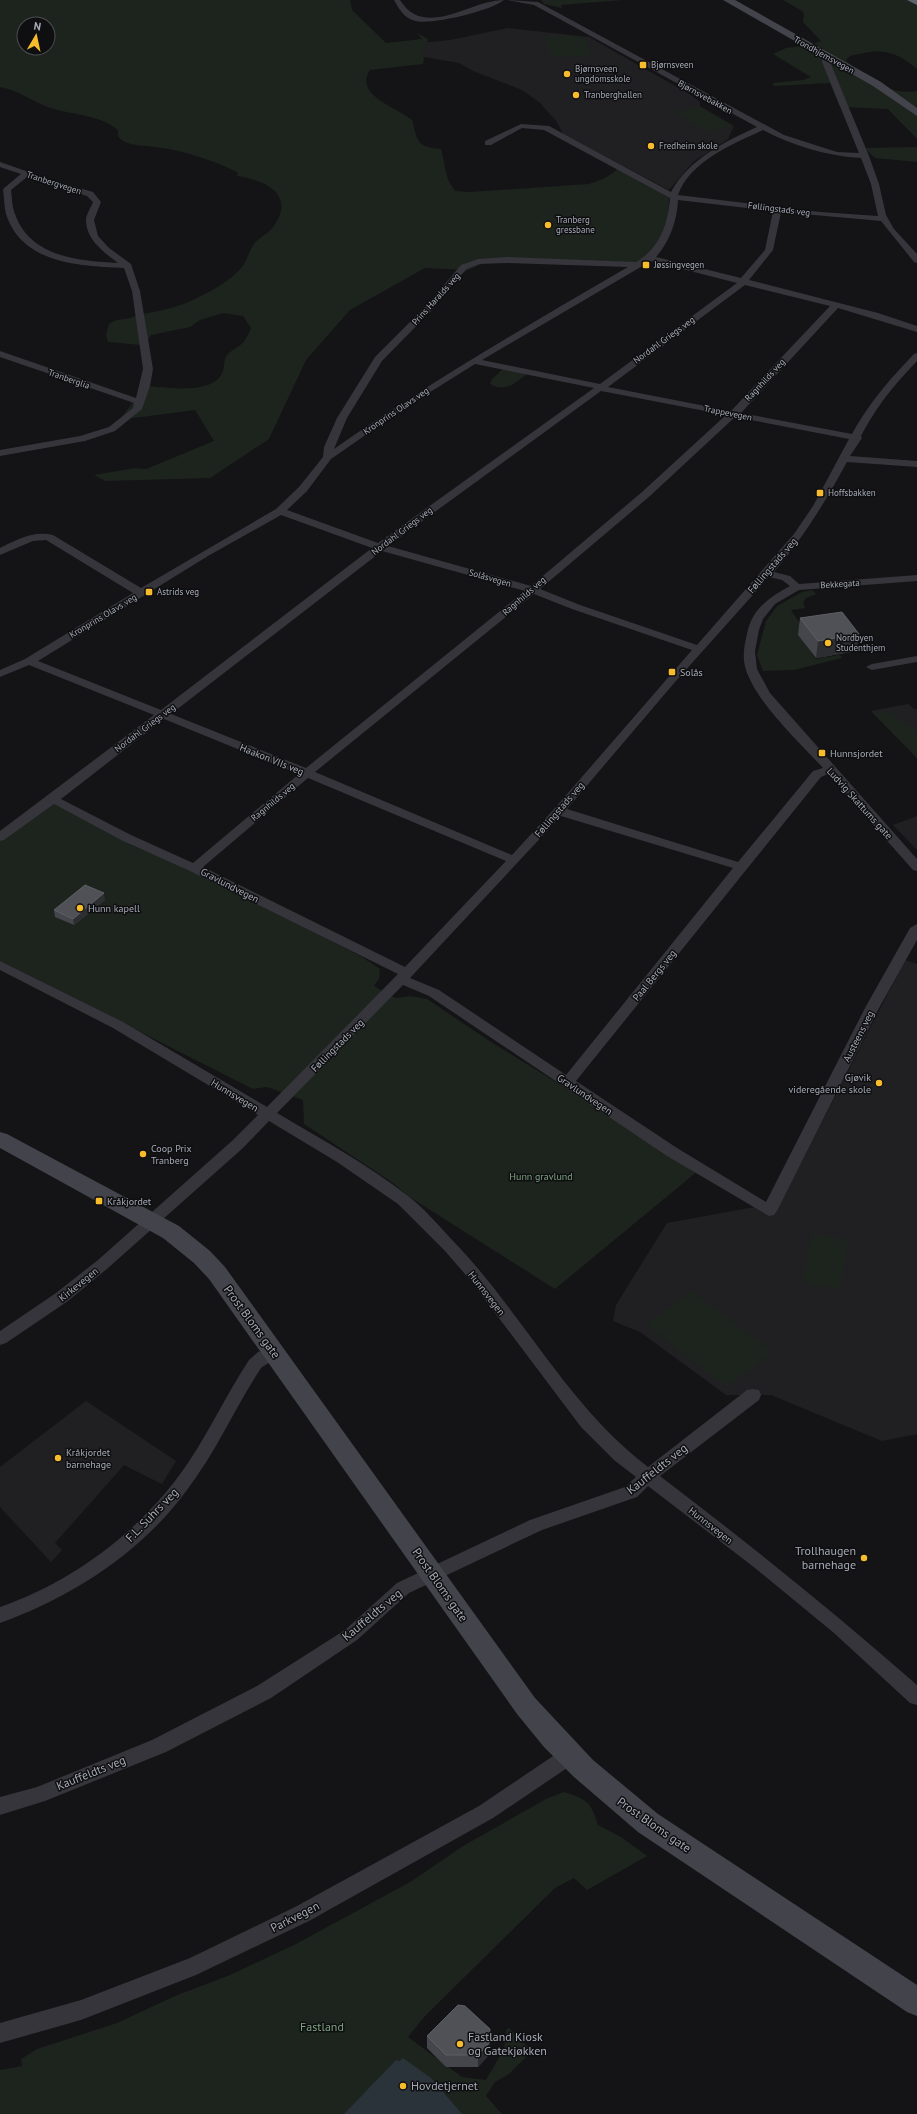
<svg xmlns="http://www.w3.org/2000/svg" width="917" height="2114" viewBox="0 0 917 2114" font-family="'PT Sans',sans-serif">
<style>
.built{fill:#202023}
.green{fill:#1c241d;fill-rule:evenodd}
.water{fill:#2a323a}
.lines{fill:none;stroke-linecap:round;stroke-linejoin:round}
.street{fill:#35353b;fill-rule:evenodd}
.secondary{fill:#43444b;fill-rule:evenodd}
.highway{fill:#61636c;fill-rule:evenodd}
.wall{fill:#45464b}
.shaded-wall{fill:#2d2e31}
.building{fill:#505157;stroke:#5d5f66}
.poi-dot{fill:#f7bc2b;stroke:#0f0f11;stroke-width:1.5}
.labels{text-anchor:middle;stroke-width:3;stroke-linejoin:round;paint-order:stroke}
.far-street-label{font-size:9px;fill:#a5aab6;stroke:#0f0f11}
.far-poi-label{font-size:9px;fill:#a5aab6;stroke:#0f0f11;text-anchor:start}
.street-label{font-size:10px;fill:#a5aab6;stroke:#0f0f11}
.poi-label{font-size:10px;fill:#a5aab6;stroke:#0f0f11;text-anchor:start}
.park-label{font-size:10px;fill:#7ba27f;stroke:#0f0f11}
.near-street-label{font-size:12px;fill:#a5aab6;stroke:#0f0f11}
.near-poi-label{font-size:12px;fill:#a5aab6;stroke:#0f0f11;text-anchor:start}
.near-park-label{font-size:12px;fill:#7ba27f;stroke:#0f0f11}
</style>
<rect width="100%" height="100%" fill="#141416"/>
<g class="built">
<path d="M508,28L589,37L691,95L700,102V106L734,126L728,139L693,162L669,190L563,134L557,122L539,102L522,90L473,71L459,63L372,48L450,40Z"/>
<path d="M908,704L914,709H917V758L871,711Z"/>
<path d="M917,816V850L893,825Z"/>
<path d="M905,960L917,964V1434L882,1441L771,1395H726L640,1332L613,1321L616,1305L667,1223L781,1202Z"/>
<path d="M86,1401L176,1461L162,1484L124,1465L55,1543L62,1550L51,1562L0,1507V1467Z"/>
</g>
<g class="green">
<path d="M0,0H350L352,10L386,43L422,39L417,33L428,39L426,47H420L424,59L423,64L370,70C353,95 398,108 412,120C418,141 416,147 441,149C445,164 445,179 455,191L469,192L589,184C599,181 612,176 619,167L669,194L668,228L653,258L624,265L489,261L468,270L425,268L350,310L306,360L269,439L210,478L106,481L94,475L135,468L146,469L214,441L195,410L134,418L123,416L144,386C164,387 204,394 219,378C226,371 222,362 227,355C230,351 235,349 239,346C245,342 248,335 251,328L243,316L223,313L200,320L190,327L151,335L146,343L141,345L108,342L106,335L109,324C117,317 129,321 137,315C159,311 182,307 201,296C215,289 231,280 241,268C247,261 249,251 254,244C259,237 268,234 273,227C297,195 265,180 237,176L238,174L237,172C208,158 179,149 147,146C137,145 124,145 118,136V130C99,114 70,115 48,107C31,101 18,90 0,87ZM24,24H48V48H24Z"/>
<path d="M541,0H623L561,5L562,8L544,4Z"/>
<path d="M783,0H917V69C892,48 880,49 850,56L846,60C853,70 886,89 898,91C904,92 911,92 917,91V139L888,109L840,107L830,83L774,86L773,83L803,80L811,77L773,54L786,48L810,45L821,41L803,22L804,14L802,11Z"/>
<path d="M546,36H572L585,38L592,56L551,57Z"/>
<path d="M700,107L733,126L706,131L674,112Z"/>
<path d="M917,147V162L875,158L864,148Z"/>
<path d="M503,369L527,374C515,383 505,393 490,384L492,379Z"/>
<path d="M812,590L816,594L806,598L803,603L805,608L791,610L807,634L804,642L816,659L825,657L824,655H827L828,657L840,655L842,658L794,670L763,671L757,655L766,621L777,606L802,592Z"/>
<path d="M889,711L905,724L917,730V758L874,714Z"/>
<path d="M53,803L133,846L200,873L362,957L380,969L379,979L374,986L396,998L411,996L427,999L491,1042L699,1170L555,1289L408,1196L393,1183L304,1124L303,1100L267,1087L253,1089L0,961V839Z"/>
<path d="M812,1234L848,1240L840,1289L803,1283Z"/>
<path d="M692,1291L773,1352L727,1387L646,1325Z"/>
<path d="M564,1792C587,1799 591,1802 598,1825L621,1837L647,1856L587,1890L574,1878L555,1888L425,2016L408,2037L462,2077L486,2080L504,2049L506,2030L509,2028L529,2048V2054L509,2074L495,2082L486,2096L502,2114H0V2070L22,2066L21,2059L37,2049L117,2023L175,1996L230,1975L294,1945L412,1881L463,1846L546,1799Z"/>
</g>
<path class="water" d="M403,2058L431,2078L462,2114H344L396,2060L400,2061Z"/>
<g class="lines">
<g class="street">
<path d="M394,0H400C425,40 470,0 504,0C491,11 432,25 415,21C404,18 399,9 394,0Z"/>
<path d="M507,0L538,2L784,135L837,152L859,153L822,62L823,58L834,57V61L830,62L869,156L879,184L886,215L894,229L917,254V263L914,262L881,221L781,212L773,250L749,280L878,313L917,326V332L838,308L741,413L852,434C870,402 888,381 914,354L917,353V361C893,386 877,406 861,436L862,438L850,456L917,461V467L847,462C824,504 805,535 774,572L790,576L799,584L917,575V581L799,590L775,604L763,619L759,630L755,651L757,669L770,693L917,859V871L913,870L828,774L821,777L576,1081L677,1148L766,1202L865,1008L910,928L917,924V940L879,1008L777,1211L774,1215L769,1216L667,1156L429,996L403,985L277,1113C321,1139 367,1164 408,1196C425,1209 440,1227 455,1243C523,1314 568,1406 648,1467L747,1390L753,1389L759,1390L761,1395L759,1400L660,1476C748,1543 834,1612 917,1685V1705L910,1703L834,1633L755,1568L648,1486L637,1497L542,1530L409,1593L357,1640L271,1698L166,1752L45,1801L0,1815V1797L37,1787L152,1740L257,1686L345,1630L397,1583L530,1520L625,1487L636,1477L614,1460L581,1427L471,1281L445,1251L398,1204L337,1162L269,1121L243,1148L108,1268L68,1301L6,1343L0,1345V1331L56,1293L98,1260L233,1140L258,1115L113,1028L0,970V961L123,1022L267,1107L398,974L190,871L123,841L54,804L4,840L0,841V831L154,715L29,665L0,677V670L25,659L133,593L46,540L33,541L0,555V548C16,540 34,530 53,535L141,588L276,509L299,487L323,457L324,447L337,418L375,357L426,306L461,265L478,259L507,257L636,262C660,248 668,224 670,198L544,130L522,128L491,145H485V141L521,124L549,126L671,192C689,159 724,142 757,127L534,5ZM763,130C793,146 827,156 861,158L871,184L878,216L820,212L678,195C690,161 733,144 763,130ZM678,200L773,211L765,250L741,278L656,257C670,241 677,221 678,200ZM651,261L737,283L600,384L482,360ZM507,263L628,267C528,325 429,383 334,449L347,418L382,361L432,310L455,281L467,269L479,264ZM745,285L830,306L731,411L608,387ZM475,364L594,388L378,543L287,510L307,491L331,459L403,409ZM601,391L726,415L642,492L531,586L388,546ZM735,417L849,439L813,506L794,534L697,645L580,605L540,589L650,496ZM281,515L372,548L161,710L38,661L208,556ZM382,551L525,591L306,768L171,714ZM769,577L782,580L790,586C768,598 752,609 747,634C744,646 742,658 746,670C757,703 799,742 823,768L813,771L738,862L567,809L675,682ZM534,594L572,609L692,650L555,808L512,855L315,772ZM164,719L299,774L193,863L131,835L61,799ZM308,778L506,861L405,967L203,867ZM561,816L733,868L566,1075L439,990L410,978Z"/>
<path d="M0,162L52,180L93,192L101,202L94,220L98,236L109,248L131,264L140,291L153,369L150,386L142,409L115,431L85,441L0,456V450L80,436L109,427L133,408L134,403L0,357V351L136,398L143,369L132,291L124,268C80,266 22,264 6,214C4,206 4,197 3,189L21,174L0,167ZM27,177L87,196L93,202C91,207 86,215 86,220C86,240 105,253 118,263C79,261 30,257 15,214C12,207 12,197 11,190Z"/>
<path d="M917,656V662L872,670L866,667L872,664Z"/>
<path d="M274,1346L280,1348L282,1352C278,1359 267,1363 261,1368C235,1408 216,1452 187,1490C141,1553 72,1597 0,1623V1607C67,1584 131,1538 175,1481C204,1444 223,1399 249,1360L258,1352Z"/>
<path d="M569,1748L576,1750L578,1756L576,1762L493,1818L309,1921L196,1975L81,2020L0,2043V2023L81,2000L190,1958L295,1907L479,1806L562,1750Z"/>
</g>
<g class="secondary">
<path d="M723,0H735L881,82L917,108V116L873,86Z"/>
<path d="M0,1132L7,1134L179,1226L210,1251L225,1267L535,1698L593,1760L658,1814L917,1985V2016L907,2012L638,1832L574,1777L544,1747L517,1714L209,1279L194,1263L163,1238L0,1148Z"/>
</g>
<path class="highway" d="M907,0H917V5Z"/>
</g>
<g class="wall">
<path d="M800,618L857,651L816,658L798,635Z"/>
<path d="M105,900L74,925L55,917L54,910Z"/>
<path d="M490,2029L489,2055L478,2067H446L427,2048V2036Z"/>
</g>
<g class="shaded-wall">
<path d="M859,634L857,651L816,658L818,641Z"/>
<path d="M104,893L105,900L74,925L73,919Z"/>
<path d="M489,2043V2055L478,2067V2055Z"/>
</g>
<g class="building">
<path d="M842,612L859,634L818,641L800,618Z"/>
<path d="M85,885L104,893L73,919L54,910Z"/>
<path d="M458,2005L465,2006L490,2029L489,2043L478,2055H446L427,2036Z"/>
</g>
<g class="poi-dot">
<rect x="639" y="61" width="8" height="8" rx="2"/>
<circle cx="567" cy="74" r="4"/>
<circle cx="576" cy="95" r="4"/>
<circle cx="651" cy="146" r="4"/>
<circle cx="548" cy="225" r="4"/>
<rect x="642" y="261" width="8" height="8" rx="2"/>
<rect x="816" y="489" width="8" height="8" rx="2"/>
<rect x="145" y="588" width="8" height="8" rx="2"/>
<circle cx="828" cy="643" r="4"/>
<rect x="668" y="668" width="8" height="8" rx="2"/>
<rect x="818" y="749" width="8" height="8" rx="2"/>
<circle cx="80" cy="908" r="4"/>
<circle cx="879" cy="1083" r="4"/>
<circle cx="143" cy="1154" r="4"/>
<rect x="95" y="1197" width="8" height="8" rx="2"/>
<circle cx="58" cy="1458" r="4"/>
<circle cx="864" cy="1558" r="4"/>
<circle cx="460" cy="2044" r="4"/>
<circle cx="403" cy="2086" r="4"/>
</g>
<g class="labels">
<g class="far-street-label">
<text transform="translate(824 55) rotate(29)" y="3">Trondhjemsvegen</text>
<text transform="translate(705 97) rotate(29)" y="3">Bjørnsvebakken</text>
<text transform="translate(54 183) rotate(18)" y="3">Tranbergvegen</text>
<text transform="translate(779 209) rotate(7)" y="3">Føllingstads veg</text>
<text transform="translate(436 299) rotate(-48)" y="3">Prins Haralds veg</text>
<text transform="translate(664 340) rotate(-36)" y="3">Nordahl Griegs veg</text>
<text transform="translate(69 379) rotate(19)" y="3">Tranberglia</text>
<text transform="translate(765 380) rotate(-47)" y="3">Ragnhilds veg</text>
<text transform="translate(396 411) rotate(-34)" y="3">Kronprins Olavs veg</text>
<text transform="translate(728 413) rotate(11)" y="3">Trappevegen</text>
<text transform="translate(402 531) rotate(-37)" y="3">Nordahl Griegs veg</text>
<text transform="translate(490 578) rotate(16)" y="3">Solåsvegen</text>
<text transform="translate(840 584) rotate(-4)" y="3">Bekkegata</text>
<text transform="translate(524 596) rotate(-41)" y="3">Ragnhilds veg</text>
<text transform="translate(103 616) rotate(-31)" y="3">Kronprins Olavs veg</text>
<text transform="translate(145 728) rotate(-37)" y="3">Nordahl Griegs veg</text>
<text transform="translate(273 802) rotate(-40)" y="3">Ragnhilds veg</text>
</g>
<g class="far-poi-label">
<text x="651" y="68">Bjørnsveen</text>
<text x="575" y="72">Bjørnsveen<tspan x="575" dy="10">ungdomsskole</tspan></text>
<text x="584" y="98">Tranberghallen</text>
<text x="659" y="149">Fredheim skole</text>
<text x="556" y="223">Tranberg<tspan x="556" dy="10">gressbane</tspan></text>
<text x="654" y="268">Jøssingvegen</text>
<text x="828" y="496">Hoffsbakken</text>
<text x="157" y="595">Astrids veg</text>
<text x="836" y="641">Nordbyen<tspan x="836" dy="10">Studenthjem</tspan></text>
</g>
<g class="street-label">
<text transform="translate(772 565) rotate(-49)" y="4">Føllingstads veg</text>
<text transform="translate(272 759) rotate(22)" y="4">Haakon VIIs veg</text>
<text transform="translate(860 803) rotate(48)" y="4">Ludvig Skattums gate</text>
<text transform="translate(559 809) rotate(-49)" y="4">Føllingstads veg</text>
<text transform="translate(230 885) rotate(27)" y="4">Gravlundvegen</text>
<text transform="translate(654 975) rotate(-51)" y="4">Paal Bergs veg</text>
<text transform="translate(858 1036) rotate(-63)" y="4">Austeens veg</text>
<text transform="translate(337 1045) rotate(-45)" y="4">Føllingstads veg</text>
<text transform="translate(585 1094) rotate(34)" y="4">Gravlundvegen</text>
<text transform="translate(235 1095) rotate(31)" y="4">Hunnsvegen</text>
<text transform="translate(78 1284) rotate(-39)" y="4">Kirkevegen</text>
<text transform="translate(487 1293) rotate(52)" y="4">Hunnsvegen</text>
<text transform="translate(711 1525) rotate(38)" y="4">Hunnsvegen</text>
</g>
<g class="poi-label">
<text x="680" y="676">Solås</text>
<text x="830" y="757">Hunnsjordet</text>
<text x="88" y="912">Hunn kapell</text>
<text x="871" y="1081" text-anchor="end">Gjøvik<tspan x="871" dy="12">videregående skole</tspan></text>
<text x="151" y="1152">Coop Prix<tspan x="151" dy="12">Tranberg</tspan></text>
<text x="107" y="1205">Kråkjordet</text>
<text x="66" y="1456">Kråkjordet<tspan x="66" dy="12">barnehage</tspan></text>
</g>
<g class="park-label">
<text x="541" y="1180">Hunn gravlund</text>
</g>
<g class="near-street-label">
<text transform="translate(252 1322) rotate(54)" y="4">Prost Bloms gate</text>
<text transform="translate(657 1469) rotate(-38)" y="4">Kauffeldts veg</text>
<text transform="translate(152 1515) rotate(-46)" y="4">F.L. Suhrs veg</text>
<text transform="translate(440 1585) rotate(55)" y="4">Prost Bloms gate</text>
<text transform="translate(372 1615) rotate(-40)" y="4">Kauffeldts veg</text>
<text transform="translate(91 1773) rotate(-22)" y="4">Kauffeldts veg</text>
<text transform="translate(654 1825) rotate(35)" y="4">Prost Bloms gate</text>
<text transform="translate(295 1917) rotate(-27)" y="4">Parkvegen</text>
</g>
<g class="near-poi-label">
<text x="856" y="1555" text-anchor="end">Trollhaugen<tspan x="856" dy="14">barnehage</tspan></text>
<text x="468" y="2041">Fastland Kiosk<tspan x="468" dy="14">og Gatekjøkken</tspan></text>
<text x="411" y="2090">Hovdetjernet</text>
</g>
<g class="near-park-label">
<text x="322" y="2031">Fastland</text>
</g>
</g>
<g transform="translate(36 36) rotate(9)"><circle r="19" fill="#0f0f11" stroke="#4b4d53"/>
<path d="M0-3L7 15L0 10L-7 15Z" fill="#f7bc2b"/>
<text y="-6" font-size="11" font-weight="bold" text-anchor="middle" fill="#a5aab6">N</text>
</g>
</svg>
